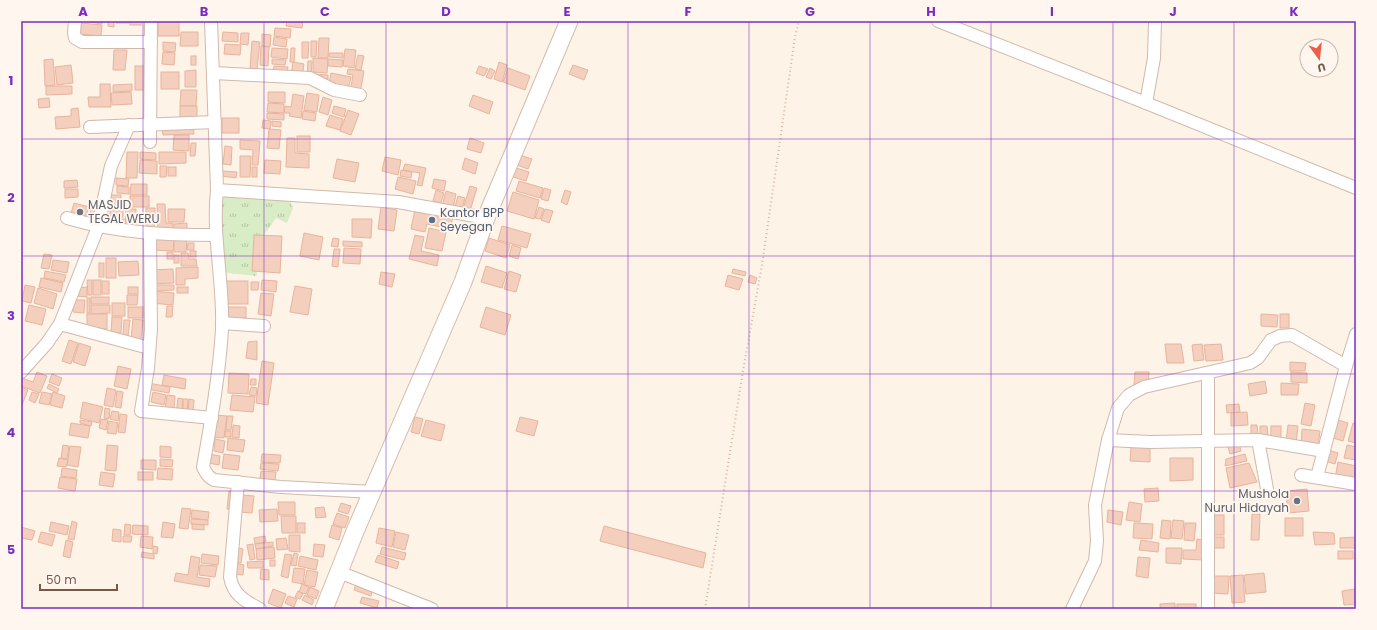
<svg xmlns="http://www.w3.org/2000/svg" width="1377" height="630" viewBox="0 0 1377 630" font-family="Poppins,sans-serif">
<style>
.grass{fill:url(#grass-tufts)}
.building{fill:#f4cfbe;stroke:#e7b49d}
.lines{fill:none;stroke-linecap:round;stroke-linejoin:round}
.street-casing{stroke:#d0b9ac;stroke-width:14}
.secondary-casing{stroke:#d6bbac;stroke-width:19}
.path{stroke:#d9b2a0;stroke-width:2;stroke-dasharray:1 3;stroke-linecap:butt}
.street{stroke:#fff;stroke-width:12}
.secondary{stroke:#fff;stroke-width:17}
.grid{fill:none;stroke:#7b2cbf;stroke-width:1;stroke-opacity:0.55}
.worship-dot{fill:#6b7280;stroke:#fff7ef;stroke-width:1.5}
.service-dot{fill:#5c6f8a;stroke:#fff7ef;stroke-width:1.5}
.labels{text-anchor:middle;stroke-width:3.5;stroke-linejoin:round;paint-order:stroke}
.worship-label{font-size:12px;fill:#5b616d;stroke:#fff7ef;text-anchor:start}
.service-label{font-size:12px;fill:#4e5e75;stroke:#fff7ef;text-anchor:start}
.neatline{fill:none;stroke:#7b2cbf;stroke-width:1.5}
.grid-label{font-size:13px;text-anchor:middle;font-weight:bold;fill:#7b2cbf}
</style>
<defs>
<pattern id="grass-tufts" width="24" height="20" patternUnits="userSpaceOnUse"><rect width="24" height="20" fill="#d8ecc5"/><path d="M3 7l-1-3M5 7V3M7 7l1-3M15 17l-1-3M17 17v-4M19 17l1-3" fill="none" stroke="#b4c2a2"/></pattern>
</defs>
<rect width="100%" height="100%" fill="#fdf3e7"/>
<path class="grass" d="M225,194L289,198L293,208L287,223L276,218L264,235L256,276L220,272L216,198Z"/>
<g class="building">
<path d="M83,21H103L102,24Z"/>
<path d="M108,21H114V27L108,26Z"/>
<path d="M117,21H129V23H116Z"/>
<rect x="130" y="21" width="11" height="4"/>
<rect x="158" y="21" width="21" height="15"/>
<path d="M287,21H303L302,28L286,26Z"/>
<path d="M81,23L102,25L101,36L80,34Z"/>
<path d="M275,28L291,29L290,38L274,36Z"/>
<path d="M181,32H198V46H180Z"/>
<path d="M223,32L238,33V42L222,41Z"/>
<path d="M241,33H249L248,45L240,44Z"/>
<path d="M262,34L271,35L270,47L262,46Z"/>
<path d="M274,37L287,39L286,47L273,45Z"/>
<path d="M319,38H329L328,58H318Z"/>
<path d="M252,41L260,42L257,69H250Z"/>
<path d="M311,41H317L316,57H311Z"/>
<path d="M163,42L176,43L175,52L163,51Z"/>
<path d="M302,42H309L308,58H302Z"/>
<path d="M225,44L241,45L240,55L224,54Z"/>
<path d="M261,46L269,47L268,66L260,65Z"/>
<path d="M272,48L288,49L287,59L271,57Z"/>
<path d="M291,48H295L294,62H290Z"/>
<path d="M345,49L356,50L354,68L343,66Z"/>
<path d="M114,50H127L125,70H113Z"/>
<path d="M163,52L175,53L174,65L162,64Z"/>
<path d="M329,53H343V58L329,57Z"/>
<path d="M358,55L364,56L361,70L355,69Z"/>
<rect x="191" y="56" width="5" height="9"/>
<path d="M313,58L328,59L327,73L313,72Z"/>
<path d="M53,59L55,85L45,86L44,60Z"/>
<path d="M272,59L286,60L285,65L272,64Z"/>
<path d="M328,59L343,60L342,67L328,66Z"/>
<path d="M308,61H312L311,77H307Z"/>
<path d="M293,62L304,64L302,77L291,76Z"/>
<path d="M499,62L507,65L502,82L494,79Z"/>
<path d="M71,65L73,83L57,85L55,67Z"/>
<path d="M573,65L588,70L584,80L569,74Z"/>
<rect x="135" y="66" width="11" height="24"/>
<path d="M274,66L288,67L287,74L273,73Z"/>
<path d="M479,66L488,69L484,76L476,73Z"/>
<path d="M490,68L495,71L491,79L486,77Z"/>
<path d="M508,68L530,76L525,90L503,82Z"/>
<path d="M348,69L364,71L360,94L350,92L353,75L347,74Z"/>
<path d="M196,70V87H185V71Z"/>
<rect x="161" y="72" width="18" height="17"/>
<path d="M331,73L351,77L348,90L329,85Z"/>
<path d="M313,74L328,75V79L312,78Z"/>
<path d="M100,84H110L111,107H89L88,97H100Z"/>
<path d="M132,84V91L113,92V85Z"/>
<path d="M46,86H72V94L46,95Z"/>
<path d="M181,90H197L196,106H180Z"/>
<path d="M131,92L132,104L112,105L111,93Z"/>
<path d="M268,92H285V103L268,102Z"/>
<path d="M307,93L319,95L317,112L304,110Z"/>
<path d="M293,94L304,96L301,118L289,116L290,113H284L285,106L291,107Z"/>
<path d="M473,95L493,102L489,114L469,106Z"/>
<path d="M323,97L332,100L328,115L319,112Z"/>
<path d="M49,98L50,107L39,108L38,99Z"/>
<path d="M268,103L284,104V113L267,112Z"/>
<rect x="180" y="106" width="17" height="13"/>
<path d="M334,106L346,109L344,117L332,113Z"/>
<path d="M78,108L80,127L56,129L55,117L71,116V109Z"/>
<path d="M348,110L359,114L351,135L340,131Z"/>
<path d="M303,111L316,113L315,121L302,119Z"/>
<path d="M267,113L284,114V120L267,119Z"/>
<path d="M330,115L343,119L340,130L326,126Z"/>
<rect x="222" y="118" width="17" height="15"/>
<path d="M263,120L271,121L270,129L262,128Z"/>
<path d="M272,121L281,122V127L272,126Z"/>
<path d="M193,123L194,134L163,135L162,125Z"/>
<path d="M269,129L281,130L279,149L267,148Z"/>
<path d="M174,135H189V151L173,150Z"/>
<rect x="297" y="136" width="13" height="16"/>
<path d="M287,138H295V153L309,154V168L286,167Z"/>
<path d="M470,138L484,143L481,153L467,149Z"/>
<path d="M240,140L260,141L258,165H252L253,150L240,149Z"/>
<path d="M191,143H196L195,156H190Z"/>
<path d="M225,146L232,147L231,165L223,164Z"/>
<path d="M127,152H138L137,178H126Z"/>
<path d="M140,152L156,153V160L140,159Z"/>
<path d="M159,152H186V163L159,164Z"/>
<path d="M520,155L532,159L528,169L517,165Z"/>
<path d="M240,156H251L250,177H240Z"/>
<path d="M385,157L401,160L398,175L382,171Z"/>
<path d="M465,158L478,163L475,174L462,169Z"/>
<path d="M337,159L359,163L355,182L333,178Z"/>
<path d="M140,160L157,161V174L139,173Z"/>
<path d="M265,160L281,161L280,174L264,173Z"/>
<path d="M405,164L426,168L422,186L417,185L420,173L403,170Z"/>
<path d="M160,166H167L166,177H160Z"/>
<rect x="168" y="167" width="8" height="9"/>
<rect x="252" y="167" width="5" height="10"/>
<path d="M516,168L529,172L526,181L513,177Z"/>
<path d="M401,170L412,172L411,178L400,176Z"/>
<path d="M222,171L237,172L236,178L222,176Z"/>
<path d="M398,177L416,181L413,194L395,189Z"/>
<path d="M116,178L129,179L128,186L116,185Z"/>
<path d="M434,179L446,181L444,191L432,188Z"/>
<path d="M77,180L78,187L64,188V181Z"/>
<path d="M519,181L543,188L540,198L516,191Z"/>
<path d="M131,184H147V195H130Z"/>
<path d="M117,186L129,187V194L117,193Z"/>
<path d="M470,186L477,188L470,211L463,209Z"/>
<path d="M544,188L551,190L548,201L541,199Z"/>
<path d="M65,189H78V197L65,198Z"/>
<path d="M436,190L444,193L441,203L433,201Z"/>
<path d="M565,190L571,192L567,205L561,202Z"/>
<path d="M446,191L456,194L453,209L442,207Z"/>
<path d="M513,192L539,200L534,219L507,211Z"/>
<rect x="108" y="195" width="13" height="11"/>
<rect x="130" y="196" width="19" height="11"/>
<path d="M458,196L465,198L462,209L455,207Z"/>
<path d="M97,202L96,215L90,216L92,203Z"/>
<path d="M74,203L89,207L85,221L70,217Z"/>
<path d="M157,204H165L166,223H173V232H158Z"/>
<path d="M381,207L397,210L394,231L378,229Z"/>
<path d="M539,207L544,209L540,219L535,218Z"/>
<rect x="110" y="208" width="13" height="9"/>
<path d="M146,208H155L154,232H146Z"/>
<path d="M126,209H136V230H125Z"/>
<path d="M168,209H185L184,222H168Z"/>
<path d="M415,209L453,217L450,229L427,224L425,232L411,229Z"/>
<path d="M545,209L553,211L549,223L541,220Z"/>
<rect x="109" y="219" width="15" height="8"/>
<path d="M352,219H372L371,238L352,237Z"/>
<path d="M187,223V232H174V224Z"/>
<path d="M502,226L531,234L527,248L498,240Z"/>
<path d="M429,228L446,232L442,251L425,248Z"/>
<path d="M304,233L323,237L319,260L300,256Z"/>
<path d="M254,235L282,236L280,273L252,271Z"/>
<path d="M415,235L424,237L421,251L439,255L437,266L409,259Z"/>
<path d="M333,238L339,239L338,247L331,246Z"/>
<path d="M489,238L510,245L506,258L485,251Z"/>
<path d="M153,239H174L173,251L153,250Z"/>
<path d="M174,239H187L186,252H174Z"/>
<path d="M343,241L362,242V247L343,246Z"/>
<path d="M188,243H194V250H187Z"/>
<path d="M512,245L521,248L518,259L509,256Z"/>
<path d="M344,248L361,249L360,264L343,263Z"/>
<path d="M334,249H340L338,267L332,266Z"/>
<rect x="190" y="251" width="6" height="6"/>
<rect x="167" y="252" width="6" height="7"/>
<path d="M181,253H188L189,259H196L197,266H181Z"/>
<path d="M44,254L52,255L49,269L41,268Z"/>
<rect x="174" y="255" width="5" height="8"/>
<rect x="106" y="258" width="10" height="20"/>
<path d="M53,260L69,262L67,273L51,270Z"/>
<path d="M138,261L139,275L119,276L118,262Z"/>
<rect x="99" y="263" width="5" height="14"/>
<path d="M486,266L507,273L502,288L481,282Z"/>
<path d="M198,267V278L185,279V285H176V268Z"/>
<path d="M173,269L174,283L151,284L150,270Z"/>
<path d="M733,269L746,272L745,276L732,273Z"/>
<path d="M45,271L66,275L64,282L44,278Z"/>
<path d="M509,271L521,275L516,292L504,289Z"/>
<path d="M381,272L395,274L392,287L379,284Z"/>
<path d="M728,275L743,279L739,290L725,286Z"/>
<path d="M750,275L757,278L755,284L748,282Z"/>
<path d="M41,278L63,283L61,292L39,287Z"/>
<path d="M87,280H92V295H88Z"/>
<rect x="93" y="280" width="8" height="15"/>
<path d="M262,280L277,281L276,292L261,290Z"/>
<rect x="102" y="281" width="7" height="13"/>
<rect x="226" y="281" width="22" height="23"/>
<path d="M251,282H259L258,290H251Z"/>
<path d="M25,285L35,287L31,303L22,301Z"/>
<path d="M156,285H174V290L156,291Z"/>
<path d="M295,286L312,289L308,315L290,312Z"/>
<path d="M87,287V297L77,296L78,288Z"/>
<rect x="128" y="287" width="10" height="7"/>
<rect x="177" y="287" width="11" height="6"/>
<path d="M38,288L57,294L53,309L34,303Z"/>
<path d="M152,291L174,293L173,305L151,303Z"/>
<path d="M261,293L274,294L271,316L258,314Z"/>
<path d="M127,295H138L137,305H127Z"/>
<rect x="91" y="297" width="18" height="7"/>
<rect x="87" y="298" width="3" height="15"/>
<path d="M73,300H85L84,313L73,312Z"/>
<rect x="112" y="303" width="13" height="13"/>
<path d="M29,305L46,309L42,325L25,321Z"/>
<path d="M91,305H110V313L91,314Z"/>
<path d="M167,306H173L172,317H166Z"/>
<rect x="128" y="307" width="15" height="11"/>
<path d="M228,307H246V318L228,319Z"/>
<path d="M486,307L511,315L505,335L480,327Z"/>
<rect x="87" y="314" width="20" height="15"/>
<path d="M1261,314L1278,315L1277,327L1261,326Z"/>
<rect x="1280" y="314" width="9" height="14"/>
<path d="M112,317H122L121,333L111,332Z"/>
<path d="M133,319L143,320L141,339H131Z"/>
<path d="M124,320H130L128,336L123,335Z"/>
<path d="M69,340L78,343L71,364L62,361Z"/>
<path d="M257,341V360L246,358L248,342Z"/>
<path d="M79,343L91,347L85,366L73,362Z"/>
<path d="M1165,344H1181L1184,363H1167Z"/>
<path d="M1202,344L1204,360L1194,361L1192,345Z"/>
<path d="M1221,344L1223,360L1206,361L1204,345Z"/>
<path d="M262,361L274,363L268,405L256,403Z"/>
<path d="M1290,362L1306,363L1305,371H1290Z"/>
<path d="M118,366L131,369L127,389L114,386Z"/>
<path d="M37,372L47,376L40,393L21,386L22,378L33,382Z"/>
<path d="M1135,372H1149L1148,386H1134Z"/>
<path d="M1291,372L1307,373V383L1291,382Z"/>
<path d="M229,373L249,374L248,394L228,393Z"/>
<path d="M52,374L62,378L59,386L49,382Z"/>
<path d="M164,375L186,379L185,389L162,385Z"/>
<path d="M251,379H256V385H250Z"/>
<path d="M1265,381L1267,393L1250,396L1248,384Z"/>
<path d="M148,383L170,387L169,393L147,389Z"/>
<path d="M1281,383L1299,384L1298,395H1281Z"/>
<path d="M49,384L59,389L57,393L47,388Z"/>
<path d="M21,387L28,390L21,407Z"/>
<path d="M251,387L257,388L256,396L249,395Z"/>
<path d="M107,388L116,390L113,407L104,405Z"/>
<path d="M117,391L123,392L121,408L115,407Z"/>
<path d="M32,392L39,394L35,403L29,400Z"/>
<path d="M42,392L52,394L49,405L39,403Z"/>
<path d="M53,392L65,396L62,408L50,405Z"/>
<path d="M153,392L166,395L164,405L151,402Z"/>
<path d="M167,395L175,396L174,410L165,409Z"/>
<path d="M232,395L255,397L253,412L230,410Z"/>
<path d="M178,398L183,399L182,414H176Z"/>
<path d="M183,399H188L187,415L183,414Z"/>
<path d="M189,399L194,400L193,414H188Z"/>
<path d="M83,402L103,407L99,423L80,418Z"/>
<path d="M1305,403L1315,405L1311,426L1301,424Z"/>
<path d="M1239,404L1240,412L1227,413L1226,405Z"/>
<path d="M105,408L110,409L109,419L104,418Z"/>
<path d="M112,411L119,412L118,421L110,419Z"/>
<path d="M1247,412L1248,425L1231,426V413Z"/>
<path d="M120,414L127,415L125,433L118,432Z"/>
<path d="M216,415L227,416L224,438L213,437Z"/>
<path d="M227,416H233L231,430H226Z"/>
<path d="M415,417L423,419L419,434L411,432Z"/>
<path d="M520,417L538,421L534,436L516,431Z"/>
<path d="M101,419L108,420L106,430L99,428Z"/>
<path d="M80,420L92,422L91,426L80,423Z"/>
<path d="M426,420L445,425L441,441L421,436Z"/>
<path d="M1338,420L1348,423L1343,441L1333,438Z"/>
<path d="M109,421L118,423L116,434L107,433Z"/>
<path d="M71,423L90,426L88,438L69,435Z"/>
<path d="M1353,423L1356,424V443L1348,441Z"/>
<path d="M233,425L240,426L239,438L232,437Z"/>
<path d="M1251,425H1257L1258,434L1251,435Z"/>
<path d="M1288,425L1298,426L1296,443L1286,442Z"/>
<path d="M1260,426H1267L1268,435H1260Z"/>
<rect x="1271" y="426" width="10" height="13"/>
<path d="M1302,429L1320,431L1318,447L1301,446Z"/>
<rect x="225" y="431" width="6" height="6"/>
<path d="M228,438L245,440L243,452L227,450Z"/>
<path d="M215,439L225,441L223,453L214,451Z"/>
<path d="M1238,440L1241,451L1230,454L1227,443Z"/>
<path d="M63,445L69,446L67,459L61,458Z"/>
<path d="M107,445L118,446L116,471L105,470Z"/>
<path d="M1347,445L1356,447V460L1344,458Z"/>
<path d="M70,446L81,447L78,467L67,465Z"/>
<path d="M160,446L171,447V458L160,457Z"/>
<path d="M1131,447L1150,448V462L1130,461Z"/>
<path d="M1328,450L1338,453L1335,464L1325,461Z"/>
<path d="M209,454L220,456L219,465L208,463Z"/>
<path d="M224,454L240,456L238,470L222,468Z"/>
<path d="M262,454L281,455L280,463L261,462Z"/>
<path d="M1245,454L1247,461L1225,466L1226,459Z"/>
<path d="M59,458L68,460L66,467L57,466Z"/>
<path d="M1170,458H1193V480L1170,481Z"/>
<path d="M160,459L173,460L172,467L160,466Z"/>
<path d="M141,460H156V470L141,469Z"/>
<path d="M1338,462L1356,466V481L1335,479Z"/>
<path d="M261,463L279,464L278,471L260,469Z"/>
<path d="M1249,463L1257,482L1230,488L1226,468Z"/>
<path d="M62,468L77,470L76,478L61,476Z"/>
<path d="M158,468L173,469L172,480L157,479Z"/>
<path d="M261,471L276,472L275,480L260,479Z"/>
<path d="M101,472L115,474L113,487L99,485Z"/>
<rect x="138" y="472" width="15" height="8"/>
<path d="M60,477L77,479L75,491L58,488Z"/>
<path d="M1158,488L1159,501L1145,502L1144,489Z"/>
<path d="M1307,489L1309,511L1288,513L1286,491Z"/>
<path d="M229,491L236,492L234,510L227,509Z"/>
<path d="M242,495L254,496L252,513L240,512Z"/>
<path d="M278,502H295V515H279Z"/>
<path d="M1129,502L1142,504L1140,522L1126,520Z"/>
<path d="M341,503L351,506L348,514L338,511Z"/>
<path d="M324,507L326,517L316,518L315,508Z"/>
<path d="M182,508L191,509L188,529L179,528Z"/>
<path d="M277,509L278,521L260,522L259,510Z"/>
<path d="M192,510L209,512L208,520L191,518Z"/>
<path d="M1108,510L1123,512L1121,525L1107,522Z"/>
<path d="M337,513L349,517L345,528L333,524Z"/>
<path d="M1252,514H1260L1259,540H1251Z"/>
<rect x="1210" y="515" width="14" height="20"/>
<path d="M281,516H296V533H282Z"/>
<rect x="1285" y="518" width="18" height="18"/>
<path d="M191,519L208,520V525L191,524Z"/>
<path d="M1162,520L1171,521L1170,539L1160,538Z"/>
<path d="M1173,520L1184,521L1182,539L1171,538Z"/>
<path d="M72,521L77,523L74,540L68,539Z"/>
<path d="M51,522L69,526L67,535L49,531Z"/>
<path d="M163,522L175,524L173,538L161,537Z"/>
<rect x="297" y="523" width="8" height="10"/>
<path d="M1134,523L1153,524L1152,539L1133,538Z"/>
<path d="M1185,523H1196L1194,541L1184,540Z"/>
<path d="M125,524L131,525L130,535H124Z"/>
<path d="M192,524L204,525V530L192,529Z"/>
<path d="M133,525L148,526V535L132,534Z"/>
<path d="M332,525L342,528L339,540L329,537Z"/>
<path d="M604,526L706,553L703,568L600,541Z"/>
<path d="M21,527L35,531L32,540L21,538Z"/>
<path d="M379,528L395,531L392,547L376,543Z"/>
<path d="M113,529L121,530V542L112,541Z"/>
<path d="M41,532L55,535L52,546L38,542Z"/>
<path d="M396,532L409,535L405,550L393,547Z"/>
<path d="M1313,532L1334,533L1335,544L1315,545Z"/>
<path d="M289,535H300V552L289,551Z"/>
<path d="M123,536H132L131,542H123Z"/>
<path d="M141,536L153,537L152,549L140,547Z"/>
<path d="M265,536L266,542L255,544L254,538Z"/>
<rect x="1209" y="537" width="15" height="11"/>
<path d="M1356,537V548H1340V538Z"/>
<path d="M286,538L288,549L277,550L276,539Z"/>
<path d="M1197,539L1204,540L1202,560L1183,559V550H1196Z"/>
<path d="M66,540L73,542L70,558L63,556Z"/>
<path d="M1141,540L1159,543L1158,552L1139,550Z"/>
<path d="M273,542V546L256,549L255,544Z"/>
<path d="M253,544L255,559L250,560L247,545Z"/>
<path d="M314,544L325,545L323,557L313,556Z"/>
<path d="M153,546L158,547L157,554L153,553Z"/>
<path d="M235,547L243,549L241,563L233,562Z"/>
<path d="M274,547L275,558L257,560L256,549Z"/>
<path d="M382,547L406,553L404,560L380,554Z"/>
<path d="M1166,548H1182L1181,564L1166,563Z"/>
<rect x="1338" y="551" width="15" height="8"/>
<path d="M142,552L154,554V559L141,557Z"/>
<path d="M294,553L298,554L296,566L291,565Z"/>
<path d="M202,554L219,556L218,565L201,563Z"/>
<path d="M285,554L292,555L288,578L281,576Z"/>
<path d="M378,555L399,562L397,569L375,562Z"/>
<path d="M191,556L200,558L197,577L210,579L209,587L174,581L176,573L188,575Z"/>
<path d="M300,556L318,560L316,570L298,566Z"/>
<path d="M1138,557L1150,558L1148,578L1136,576Z"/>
<rect x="270" y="560" width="5" height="6"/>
<path d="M263,561V568H248L247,562Z"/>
<path d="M233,563L244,565L243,575L232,574Z"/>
<path d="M200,565L217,566L215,577L199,575Z"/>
<path d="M294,568L305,569L303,584L292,582Z"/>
<path d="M261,569L269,570V580L260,579Z"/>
<path d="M307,570L318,572L315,587L304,585Z"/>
<path d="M1264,573L1266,592L1246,594L1244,575Z"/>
<path d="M1243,575L1245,602L1232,603L1230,576Z"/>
<path d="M1210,576H1229L1228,594L1209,593Z"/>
<path d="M357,581L373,588L371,596L354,590Z"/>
<path d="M302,584L309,587L306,594L299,592Z"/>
<path d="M310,587L319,591L316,599L307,595Z"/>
<path d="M273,589L286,594L281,608L268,603Z"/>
<path d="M1355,589L1356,604L1344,605L1342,591Z"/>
<path d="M298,591L303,594L300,599L295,597Z"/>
<path d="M305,595L314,600L312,605L302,600Z"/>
<path d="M288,596L297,599L294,607L285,603Z"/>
<path d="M362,597L379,601L377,608L360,603Z"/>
<path d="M1175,603V609H1160V604Z"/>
<rect x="1177" y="604" width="19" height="5"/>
</g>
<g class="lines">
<g class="street-casing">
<g id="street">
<path d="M75,21L74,33L75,38L82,42H151"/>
<path d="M211,21L217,190"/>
<path d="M938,21L1146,103L1356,188"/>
<path d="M214,73L310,78L334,90L360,95"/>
<path d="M1146,103L1154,58L1155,21"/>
<path d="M90,127L215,122"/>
<path d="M150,142L151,21"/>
<path d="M67,218C118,233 164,235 216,235"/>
<path d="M150,234L151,329L148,368L141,411L212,418"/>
<path d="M222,323L264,326"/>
<path d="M60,324L149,348"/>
<path d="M21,372L47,343L60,324L98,227L111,166L129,125"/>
<path d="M1208,374V609"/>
<path d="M1108,440L1150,442L1258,440L1267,489"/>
<path d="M1258,440L1324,451"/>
<path d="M1301,475L1356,484"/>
<path d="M1317,477L1346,366L1356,334"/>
<path d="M238,482L230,577C233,595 245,601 260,609"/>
<path d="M373,492L281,487L214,480C208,477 206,473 203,467C211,422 219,376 222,330C224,284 212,237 217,190L398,202L486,218"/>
<path d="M339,572L432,609"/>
<path d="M1072,609L1095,561L1097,541L1095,505L1108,440L1118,408L1129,395L1144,387L1250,363L1258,358L1271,340L1280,336L1292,335L1346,366"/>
</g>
</g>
<g class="secondary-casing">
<path id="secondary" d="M324,609L356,529L463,282L486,218L569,21"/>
</g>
<path class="path" d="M705,609L743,371L762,265L795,37L799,21"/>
<use href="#street" class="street"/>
<use href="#secondary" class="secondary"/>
</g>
<path class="grid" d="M143,21V609M264,21V609M386,21V609M507,21V609M628,21V609M749,21V609M870,21V609M991,21V609M1113,21V609M1234,21V609M21,139H1356M21,256H1356M21,374H1356M21,491H1356"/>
<g class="worship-dot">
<circle cx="80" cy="212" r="4"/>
<circle cx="1297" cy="501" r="4"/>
</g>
<circle class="service-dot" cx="432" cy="220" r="4"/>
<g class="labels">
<g class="worship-label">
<text x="88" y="209">MASJID<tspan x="88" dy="14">TEGAL WERU</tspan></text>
<text x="1289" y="498" text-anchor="end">Mushola<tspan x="1289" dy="14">Nurul Hidayah</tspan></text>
</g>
<g class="service-label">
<text x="440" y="217">Kantor BPP<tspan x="440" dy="14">Seyegan</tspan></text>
</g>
</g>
<rect width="1377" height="630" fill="none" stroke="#fff7ef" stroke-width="44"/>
<g transform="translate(1319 58) rotate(165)"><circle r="19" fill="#fff7ef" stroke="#c9b7ad"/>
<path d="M0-3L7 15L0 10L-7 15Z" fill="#eb5f48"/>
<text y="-6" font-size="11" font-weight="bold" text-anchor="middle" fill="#79574a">U</text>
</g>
<path d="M40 584v6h77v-6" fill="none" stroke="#79574a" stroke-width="2"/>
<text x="46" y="584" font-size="12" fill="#79574a" stroke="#fff7ef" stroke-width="3" paint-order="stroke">50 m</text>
<rect x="22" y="22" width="1333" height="586" class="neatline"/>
<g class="grid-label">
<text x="83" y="16">A</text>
<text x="204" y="16">B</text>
<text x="325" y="16">C</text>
<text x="446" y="16">D</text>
<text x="567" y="16">E</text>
<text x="688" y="16">F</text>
<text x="810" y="16">G</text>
<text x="931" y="16">H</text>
<text x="1052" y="16">I</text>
<text x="1173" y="16">J</text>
<text x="1294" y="16">K</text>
<text x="11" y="85">1</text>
<text x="11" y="202">2</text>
<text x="11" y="320">3</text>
<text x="11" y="437">4</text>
<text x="11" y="554">5</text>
</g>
</svg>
